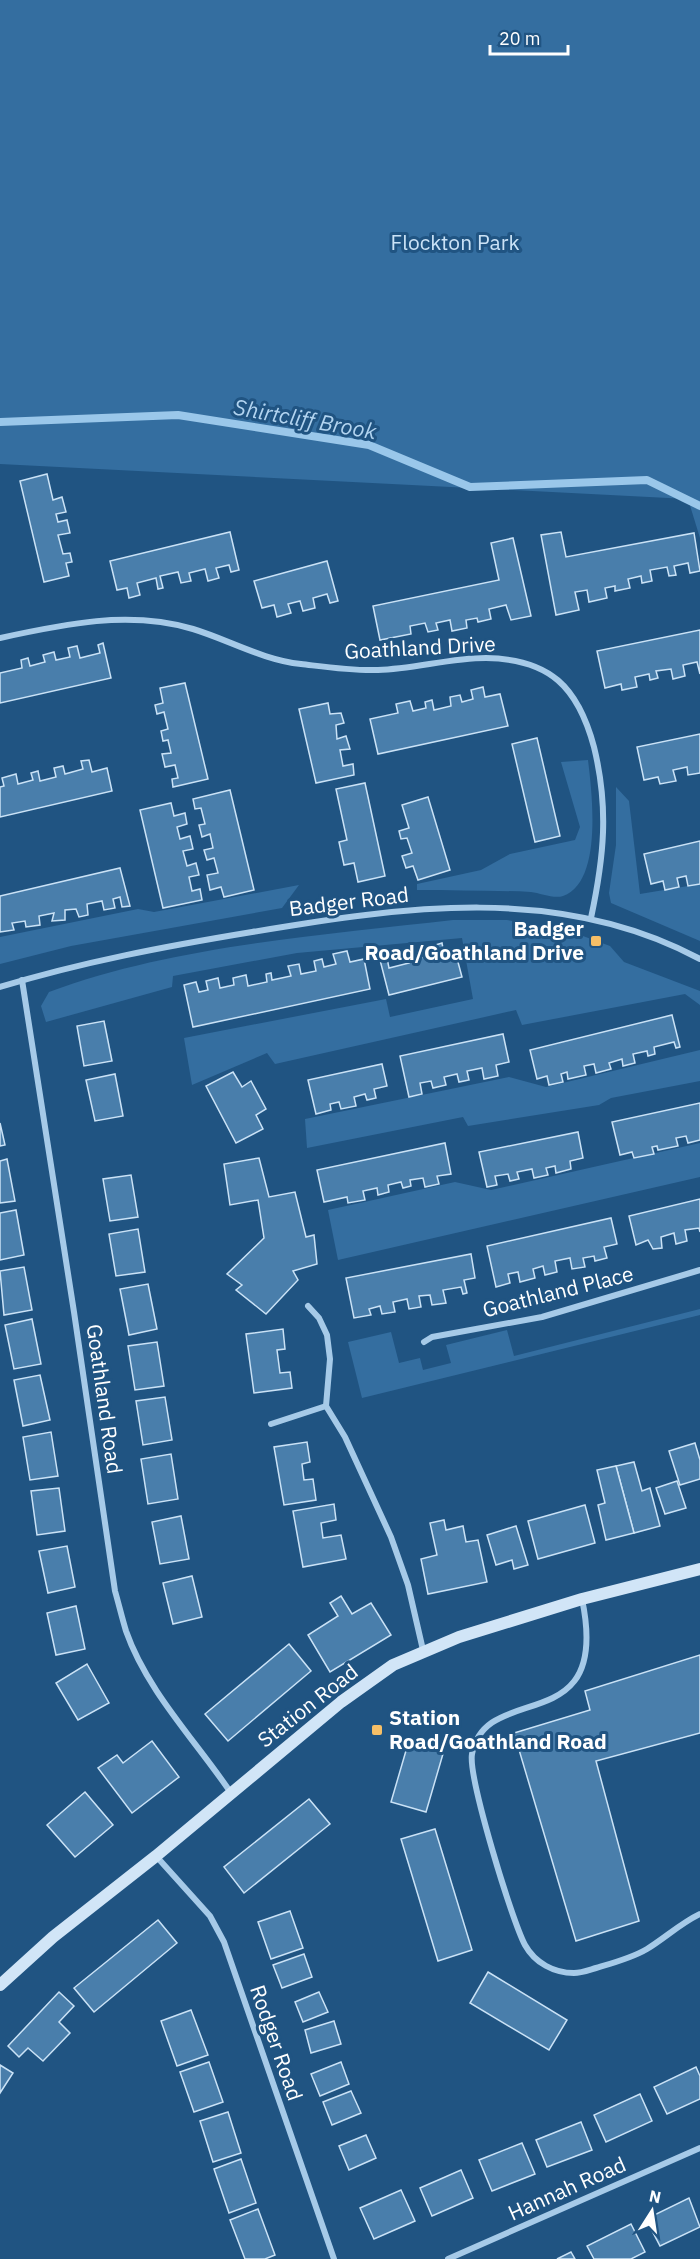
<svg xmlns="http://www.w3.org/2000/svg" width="700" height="2259" viewBox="0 0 700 2259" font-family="'IBM Plex Sans',sans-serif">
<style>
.green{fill:#346ea0}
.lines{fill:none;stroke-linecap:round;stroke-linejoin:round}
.stream{stroke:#9ac7ea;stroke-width:8}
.building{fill:#497eab;stroke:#cae2f6;stroke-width:1.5}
.street{stroke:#a6cae8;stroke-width:6}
.secondary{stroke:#d1e5f7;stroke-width:12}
.poi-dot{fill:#f6bf67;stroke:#205482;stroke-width:2}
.labels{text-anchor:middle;stroke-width:6;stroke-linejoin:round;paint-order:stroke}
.park-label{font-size:21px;fill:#cae2f6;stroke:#205482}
.street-label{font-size:21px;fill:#fff;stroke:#205482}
.poi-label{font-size:21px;font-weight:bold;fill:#fff;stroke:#205482;text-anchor:end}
.water-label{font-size:22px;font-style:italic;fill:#b2d4f0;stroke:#205482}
</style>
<rect width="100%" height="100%" fill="#205482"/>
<g class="green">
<path d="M0,0H700V538L688,499L0,464Z"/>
<path d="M588,760C592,793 603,882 563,896C554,899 540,893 531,892C493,890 455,891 417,890V884L481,870L510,854L575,840L580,827L561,762Z"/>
<path d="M616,787L629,801L640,894L700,884V941L611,903L609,893L616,845Z"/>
<path d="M299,885L282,908L71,946L0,964V937L138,909L154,912Z"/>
<path d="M453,920H507L564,929L610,946L624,962L700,991V1005L685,994L522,1025L516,1010L275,1064L267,1053L192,1085L184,1038L386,999L390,1017L473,999L462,938L297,953L173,976L172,987L46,1022L41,1006L49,992C172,946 323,935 453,920Z"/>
<path d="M700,1050V1081L611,1098L599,1105L468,1126L463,1117L307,1148L305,1119L509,1077L546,1087Z"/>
<path d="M700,1143V1177L338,1260L328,1210L455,1182L491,1190Z"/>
<path d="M700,1309V1315L362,1398L348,1342L391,1332L399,1363L420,1358L423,1370L451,1363L446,1345L507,1330L514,1356Z"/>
</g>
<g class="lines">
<path class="stream" d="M0,422L178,415L369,445L470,487L647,480L700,506"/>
</g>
<g class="building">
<path d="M47,474L53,500L62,497L66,512L56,514L58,522L67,520L70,533L58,535L63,554L70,553L72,562L66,563L69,576L44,582L20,481Z"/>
<path d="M230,532L239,570L231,572L229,565L216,568L219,578L208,581L205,569L189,573L191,581L181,583L178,572L160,576L163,588L158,589L156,578L137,583L140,595L129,598L127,588L117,590L110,561Z"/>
<path d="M561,532L566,557L694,533L700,571L690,573L688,563L674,566L676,575L669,576L667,567L650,570L652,581L642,583L641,576L628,579L630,588L615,591V586L605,588L607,598L589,602L587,590L575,592L579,610L556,615L541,535Z"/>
<path d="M513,538L531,616L511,620L506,605L489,609L491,619L478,622L477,618L466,620L467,628L452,631L450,620L436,623L438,630L428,632L425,623L410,626L411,634L380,640L373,606L499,580L491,543Z"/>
<path d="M327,561L338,601L330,603L327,594L313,598L315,608L303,611L300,601L288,604L291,613L277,617L274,605L262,608L254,581Z"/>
<path d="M700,630V674L697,662L683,665L685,676L673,679L671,669L656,671L658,678L650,680L649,674L635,677L637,687L622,690L621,684L605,688L597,651Z"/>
<path d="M103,643L111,678L0,703V673L22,668L21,660L28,658L30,666L45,662L43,655L54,652L56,660L70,657L68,648L77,646L80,658L100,653L98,645Z"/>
<path d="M185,683L208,779L173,787L172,779L178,778L175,765L165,767L162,754L171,753L168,740L163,741L161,731L168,729L164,712L157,714L155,705L163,703L160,688Z"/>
<path d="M483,687L485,697L500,694L508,726L378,754L370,719L398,713L396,704L410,701L413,711L426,708L425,702L432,700L434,710L451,706L450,697L460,695L462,702L473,699L471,690Z"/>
<path d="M328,703L330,714L341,713L344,723L336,725L337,739L346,736L350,749L340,750L343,766L353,764L354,775L316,783L299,709Z"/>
<path d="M700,734V773L688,775L687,767L673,770L676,781L660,784L658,777L644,780L637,747Z"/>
<path d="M537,738L560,836L535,842L512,744Z"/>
<path d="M89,760L92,772L107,768L112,791L0,817V787L4,786L2,778L16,774L18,784L33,780L31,773L38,771L40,781L56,777L54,768L63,766L65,774L83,769L81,761Z"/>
<path d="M365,783L385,876L358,882L354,863L344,865L339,842L347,840L336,789Z"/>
<path d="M230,790L254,890L224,897L221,887L210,890L207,875L218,873L214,858L207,860L204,850L213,848L210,834L202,837L199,825L205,824L201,808L195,809L193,799Z"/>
<path d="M428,797L450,870L418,880L413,866L406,868L402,856L412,853L407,838L401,839L399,831L409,828L402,805Z"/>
<path d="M171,803L174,816L185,813L187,824L177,827L180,839L190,836L193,849L183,851L187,866L196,863L199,875L189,877L192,891L200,889L202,900L163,908L140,810Z"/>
<path d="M700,841V884L688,886L686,876L677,878L679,887L665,890L663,881L651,884L644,854Z"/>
<path d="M120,868L130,906L122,907L120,897L113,899L115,908L104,910L102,901L87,904L88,915L79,917L76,909L65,910V920L52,921L54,913L39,916L40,925L26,927L25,921L12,923L14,930L0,932V896Z"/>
<path d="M442,943L444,954L455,951L462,977L389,995L380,960L387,958L389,968L409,963L406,954L415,951L417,959L431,955L429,947Z"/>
<path d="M347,951L350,962L364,959L370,989L193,1027L184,985L196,982L199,992L208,990L206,981L218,978L220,988L234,985L233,978L246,975L248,986L267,982L266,974L271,973L272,980L291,976L288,966L299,964L301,974L316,971L314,961L322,959L324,967L336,964L333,954Z"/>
<path d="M672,1015L680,1047L676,1048L674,1042L654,1047L655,1054L648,1056L647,1051L633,1054L635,1063L623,1066L622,1059L609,1063L611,1069L596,1073L594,1064L584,1066L586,1075L568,1079L567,1072L561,1074L563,1082L549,1085L547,1076L537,1079L530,1050Z"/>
<path d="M104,1021L112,1061L84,1066L77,1026Z"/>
<path d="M503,1034L509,1062L496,1065L498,1076L484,1079L482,1068L467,1071L469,1080L459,1082L457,1074L444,1077L446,1085L433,1088L431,1081L420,1083L422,1094L409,1097L400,1056Z"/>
<path d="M382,1064L387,1086L374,1089L376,1098L367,1100L365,1094L354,1097L356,1106L341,1109L339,1102L330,1104L331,1110L316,1114L308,1080Z"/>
<path d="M233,1072L242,1087L251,1081L266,1109L256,1115L263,1129L236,1143L206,1086Z"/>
<path d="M115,1074L123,1116L95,1121L86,1080Z"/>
<path d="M700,1103V1140L688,1143L686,1136L676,1138L678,1146L658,1150L657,1146L652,1147L654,1154L634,1158L632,1152L620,1155L612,1122Z"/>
<path d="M0,1123L5,1145L0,1146Z"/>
<path d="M578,1132L583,1158L570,1161L571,1169L556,1173L555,1166L546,1168L548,1175L534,1178L532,1169L517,1172L519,1179L510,1181L508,1174L495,1176L497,1185L487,1187L479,1152Z"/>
<path d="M445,1143L451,1174L437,1176L439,1184L425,1187L423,1178L410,1180L411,1186L403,1188L401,1182L388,1185L389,1192L378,1195L377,1188L363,1191L365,1200L348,1203L347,1197L324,1202L317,1170Z"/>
<path d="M259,1158L269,1197L295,1192L306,1237L314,1235L317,1264L293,1271L298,1280L266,1314L236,1290L242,1285L227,1274L264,1238L258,1200L230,1205L224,1164Z"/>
<path d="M7,1159L15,1201L0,1203V1161Z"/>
<path d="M131,1175L138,1217L110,1221L103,1179Z"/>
<path d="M700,1199V1232L699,1228L685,1230L687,1241L676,1244L674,1233L661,1237L662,1248L653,1249L648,1240L636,1245L629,1216Z"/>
<path d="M16,1210L24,1255L0,1260V1213Z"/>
<path d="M611,1218L617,1244L604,1247L607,1258L595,1261L594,1256L583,1258L585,1267L572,1269L570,1258L555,1261L557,1272L545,1275L543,1266L533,1269L535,1278L520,1282L518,1272L508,1274L510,1283L496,1287L487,1246Z"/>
<path d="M138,1229L145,1272L116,1276L109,1234Z"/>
<path d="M471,1254L475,1278L464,1280L467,1293L463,1294L461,1287L443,1290L446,1303L432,1305L430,1295L419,1296L421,1307L409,1309L407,1299L393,1302L395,1312L382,1314L380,1306L369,1309L371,1315L354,1318L346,1278Z"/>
<path d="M24,1267L32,1310L4,1315L0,1271Z"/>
<path d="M148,1284L157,1329L129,1335L120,1289Z"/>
<path d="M32,1319L41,1364L14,1369L5,1325Z"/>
<path d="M283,1329L285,1349L277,1350L280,1373L290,1372L292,1388L254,1393L246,1334Z"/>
<path d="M157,1342L164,1386L135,1390L128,1346Z"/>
<path d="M40,1375L50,1420L23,1426L14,1380Z"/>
<path d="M165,1397L172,1440L143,1445L136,1401Z"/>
<path d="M51,1432L58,1476L30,1480L23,1437Z"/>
<path d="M307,1442L310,1462L302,1464L304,1480L313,1479L316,1500L284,1505L274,1447Z"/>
<path d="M695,1443L700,1460V1479L680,1485L669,1451Z"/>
<path d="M171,1454L178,1499L148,1504L141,1459Z"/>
<path d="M634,1462L642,1491L650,1488L660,1526L634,1533L616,1466Z"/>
<path d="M616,1466L634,1533L606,1540L598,1505L605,1503L597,1470Z"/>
<path d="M677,1481L686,1508L665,1514L656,1488Z"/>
<path d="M59,1488L65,1531L37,1535L31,1491Z"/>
<path d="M334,1504L336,1520L321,1523L323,1538L341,1535L346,1559L303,1567L293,1511Z"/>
<path d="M585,1505L595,1543L538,1559L528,1521Z"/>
<path d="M181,1516L189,1559L160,1564L152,1522Z"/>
<path d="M444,1520L446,1530L463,1526L466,1542L478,1540L487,1582L428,1594L421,1559L437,1555L430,1523Z"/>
<path d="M516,1526L528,1565L514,1569L512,1560L496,1565L487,1535Z"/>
<path d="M67,1546L75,1587L48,1593L39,1551Z"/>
<path d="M192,1576L202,1617L173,1624L163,1583Z"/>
<path d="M341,1596L352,1614L371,1603L391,1635L330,1672L308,1635L338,1616L330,1603Z"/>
<path d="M76,1606L85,1649L56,1655L47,1613Z"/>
<path d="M289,1644L311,1671L228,1741L205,1714Z"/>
<path d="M700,1655V1733L596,1761L639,1921L576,1941L514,1733L590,1710L585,1691Z"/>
<path d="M87,1664L109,1703L78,1720L56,1683Z"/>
<path d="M410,1737L445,1747L426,1812L391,1802Z"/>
<path d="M152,1741L179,1777L132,1813L98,1768L117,1755L123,1763Z"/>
<path d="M85,1792L113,1825L75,1857L47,1825Z"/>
<path d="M309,1799L330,1824L244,1893L224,1867Z"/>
<path d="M435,1829L472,1950L438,1961L401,1839Z"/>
<path d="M290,1911L303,1948L271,1959L258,1922Z"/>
<path d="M158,1920L177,1943L94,2012L74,1988Z"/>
<path d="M304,1954L312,1977L282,1988L273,1965Z"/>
<path d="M488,1972L567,2020L549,2050L470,2003Z"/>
<path d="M59,1992L74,2006L59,2022L70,2033L43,2061L28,2048L19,2057L8,2046Z"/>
<path d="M319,1992L328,2012L303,2022L295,2002Z"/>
<path d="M191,2010L208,2055L177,2066L161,2021Z"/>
<path d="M334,2021L341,2044L311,2053L305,2030Z"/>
<path d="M209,2062L223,2102L194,2112L180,2072Z"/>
<path d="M341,2062L349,2084L320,2096L311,2074Z"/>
<path d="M0,2065L13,2073L0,2093Z"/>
<path d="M696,2067L700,2076V2099L667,2114L654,2087Z"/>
<path d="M351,2091L361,2113L332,2125L323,2102Z"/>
<path d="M640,2094L652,2121L606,2142L594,2115Z"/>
<path d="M228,2112L241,2153L213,2162L200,2121Z"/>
<path d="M581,2122L592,2150L547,2167L536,2140Z"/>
<path d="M366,2135L376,2158L349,2170L339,2146Z"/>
<path d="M522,2143L535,2174L492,2191L479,2160Z"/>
<path d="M241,2159L256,2203L229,2213L214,2169Z"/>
<path d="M461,2170L473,2198L432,2216L420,2188Z"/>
<path d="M401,2190L415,2221L374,2239L360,2208Z"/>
<path d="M689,2198L700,2227L660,2246L646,2219Z"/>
<path d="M258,2209L275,2255L265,2259H245L230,2220Z"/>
<path d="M631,2224L645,2252L631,2259H594L587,2246Z"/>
<path d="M571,2252L575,2259H557Z"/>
</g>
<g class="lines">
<g class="street">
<path d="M0,638C64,624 129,610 193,629C229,640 263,660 301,664C326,667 352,671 378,670C414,669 450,658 486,658C550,659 578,687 594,747C609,808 604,857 591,918"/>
<path d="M22,980L74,1312L115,1591C119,1605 122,1618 126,1631C147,1691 196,1741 231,1793"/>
<path d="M0,987C82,962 167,946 252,932C403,907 559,883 700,959"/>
<path d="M308,1306L319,1318L327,1335L330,1359L326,1406L345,1437L391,1537L408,1585L423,1650"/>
<path d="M424,1342L432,1337L542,1317L700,1270"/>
<path d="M271,1424L326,1406"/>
<path d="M582,1599C612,1742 486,1679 472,1754C468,1777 512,1921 525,1945C535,1963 554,1973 574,1973C581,1973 589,1970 596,1968C613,1963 632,1958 647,1949C665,1938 681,1923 700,1914"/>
<path d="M156,1856L210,1916L224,1942L334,2259"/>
<path d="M448,2259L700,2148"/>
</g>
<path class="secondary" d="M0,1985L53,1937L156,1856L341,1702L393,1665L459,1637L582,1599L700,1569"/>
</g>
<g class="poi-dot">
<rect x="590" y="935" width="12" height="12" rx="3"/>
<rect x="371" y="1724" width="12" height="12" rx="3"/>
</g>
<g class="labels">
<g class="park-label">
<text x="455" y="250">Flockton Park</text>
</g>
<g class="street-label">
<text transform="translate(420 648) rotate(-3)" y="7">Goathland Drive</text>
<text transform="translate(349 902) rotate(-7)" y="7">Badger Road</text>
<text transform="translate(558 1292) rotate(-14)" y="7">Goathland Place</text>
<text transform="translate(104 1399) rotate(82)" y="7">Goathland Road</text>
<text transform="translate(308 1706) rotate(-38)" y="7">Station Road</text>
<text transform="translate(276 2043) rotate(71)" y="7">Rodger Road</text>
<text transform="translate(567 2189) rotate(-24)" y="7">Hannah Road</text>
</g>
<g class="poi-label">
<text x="584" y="936">Badger<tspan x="584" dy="24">Road/Goathland Drive</tspan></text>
<text x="389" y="1725" text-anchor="start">Station<tspan x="389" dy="24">Road/Goathland Road</tspan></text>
</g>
<g class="water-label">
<text transform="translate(305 419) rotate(10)" y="8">Shirtcliff Brook</text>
</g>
</g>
<g transform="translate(652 2211) rotate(12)" stroke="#205482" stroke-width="4.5" paint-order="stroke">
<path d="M0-4.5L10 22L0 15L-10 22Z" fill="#ffffff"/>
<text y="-9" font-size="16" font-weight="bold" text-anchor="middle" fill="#ffffff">N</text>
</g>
<path d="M490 45v9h78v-9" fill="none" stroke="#ffffff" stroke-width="3"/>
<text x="499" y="45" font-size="18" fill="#ffffff" stroke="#205482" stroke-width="4.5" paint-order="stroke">20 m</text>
</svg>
